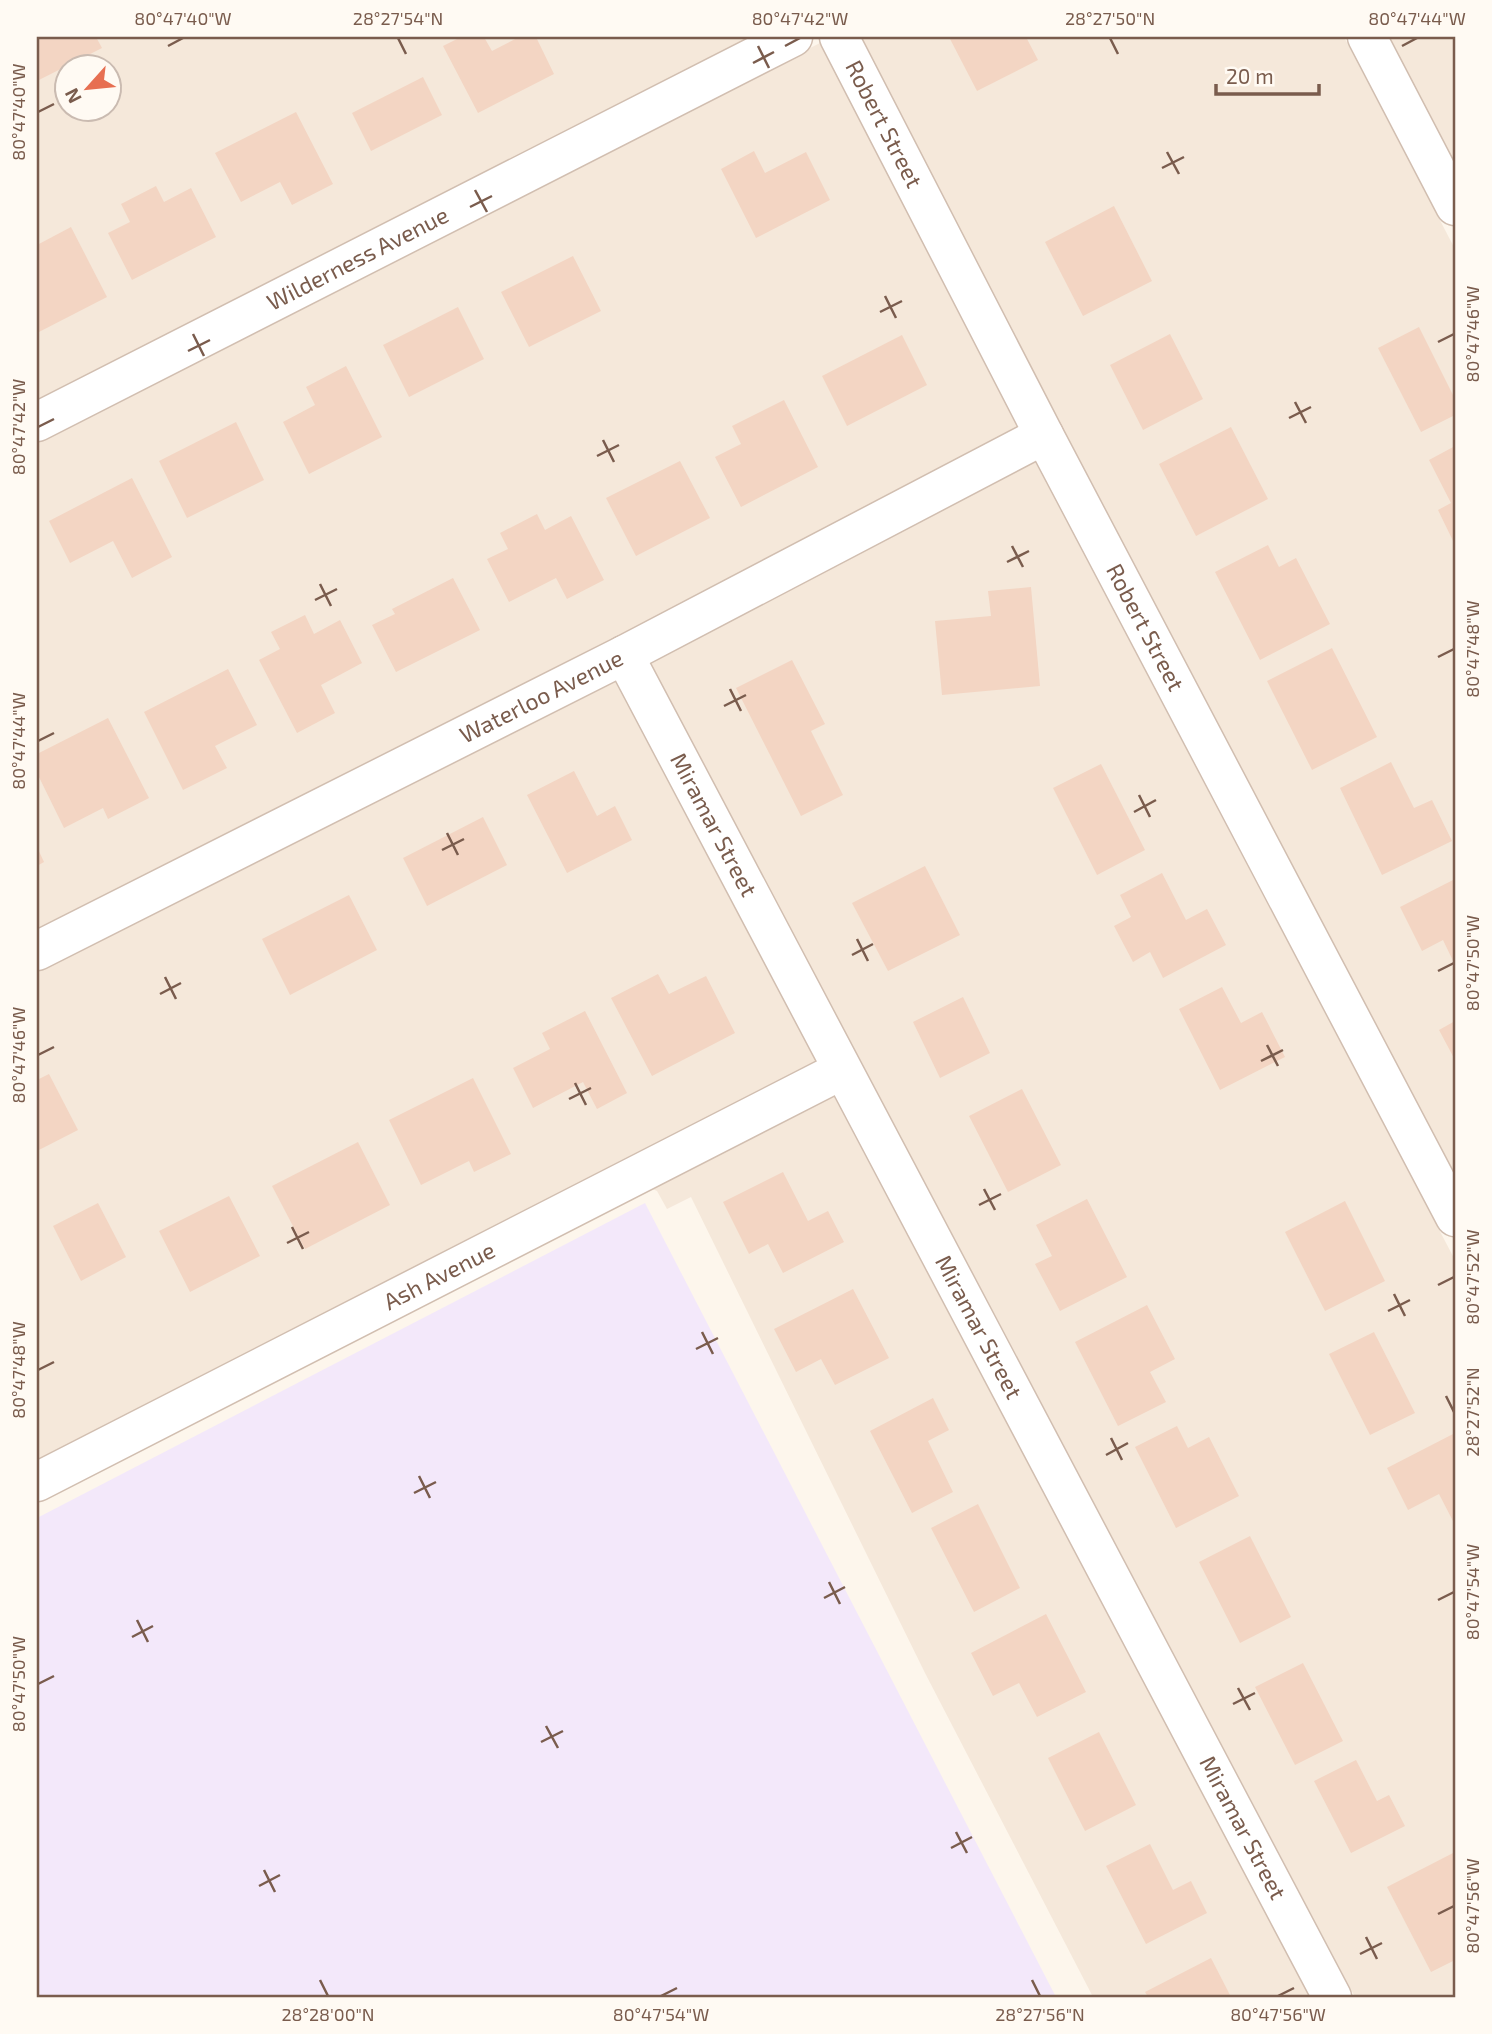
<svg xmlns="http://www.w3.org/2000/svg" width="1492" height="2034" viewBox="0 0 1492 2034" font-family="'Exo 2',sans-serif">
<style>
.residential{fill:#f5e8da;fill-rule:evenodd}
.education{fill:#f3e8fa}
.building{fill:#f3d5c3}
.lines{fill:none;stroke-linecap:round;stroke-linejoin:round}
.minor-casing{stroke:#d1beb0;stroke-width:41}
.minor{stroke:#fff;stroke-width:38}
.ticks{fill:none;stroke:#7a5c4d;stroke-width:2.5}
.labels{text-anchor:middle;stroke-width:5;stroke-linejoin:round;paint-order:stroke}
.street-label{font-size:23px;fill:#7a5c4d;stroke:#fffaf3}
.neatline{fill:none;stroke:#7a5c4d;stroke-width:2.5}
.ticks-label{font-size:18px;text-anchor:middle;fill:#7a5c4d}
</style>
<rect width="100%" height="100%" fill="#fdf6ec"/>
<g class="residential">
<path d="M37,37H755L37,402ZM66,66H108V108H66Z"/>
<path d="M861,37H1344L1455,249V1174L1061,425Z"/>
<path d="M1389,37H1455V163Z"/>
<path d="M820,43L1018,428L615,640L37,931V442Z"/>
<path d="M1034,460L1455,1260V1997H1355L650,662Z"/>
<path d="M614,680L817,1063L37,1462V970Z"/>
<path d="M833,1095L1310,1997H1093L925,1673L691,1197L667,1209L657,1191L650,1188Z"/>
</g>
<path class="education" d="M645,1203L1056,1997H37V1518Z"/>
<g class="building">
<path d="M37,37H96L102,48L37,81Z"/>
<path d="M461,37H484L492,51L519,37H536L554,74L478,113L443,46Z"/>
<path d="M949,37H1026L1038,60L977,91Z"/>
<path d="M423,77L442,115L371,151L352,113Z"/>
<path d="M296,112L333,184L292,205L280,182L241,202L215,153Z"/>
<path d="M754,151L765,173L806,152L830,200L756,238L721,169Z"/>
<path d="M156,186L164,202L191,188L216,237L132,280L108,233L130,222L121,204Z"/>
<path d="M1114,206L1152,281L1083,316L1045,242Z"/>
<path d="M71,227L107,297L37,333V245Z"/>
<path d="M573,256L601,311L529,347L501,292Z"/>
<path d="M458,307L484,359L409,397L383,345Z"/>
<path d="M1419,327L1455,399V415L1421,432L1378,348Z"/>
<path d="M1170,334L1203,399L1143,430L1110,365Z"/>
<path d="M902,335L927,385L847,426L822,376Z"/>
<path d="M346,366L382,437L309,474L283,422L315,405L306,387Z"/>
<path d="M784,400L818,467L741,507L715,457L741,444L732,426Z"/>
<path d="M236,422L264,480L187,518L159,461Z"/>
<path d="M1231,427L1268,499L1196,536L1159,464Z"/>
<path d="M1455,446V545L1438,510L1451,503L1429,460Z"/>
<path d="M680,461L710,518L636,556L606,498Z"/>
<path d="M132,478L172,557L132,578L113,541L70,563L49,521Z"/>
<path d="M537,514L545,530L571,516L604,580L567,599L556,578L509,602L487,559L508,549L500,533Z"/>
<path d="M1268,545L1279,567L1296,558L1330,624L1260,660L1215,572Z"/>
<path d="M453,578L480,630L396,672L372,625L395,614L392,609Z"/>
<path d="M1031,587L1040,686L942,695L935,621L991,616L988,591Z"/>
<path d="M305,615L314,634L340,620L362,663L321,685L335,713L297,733L259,660L280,649L271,632Z"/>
<path d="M1332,648L1377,737L1312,770L1267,681Z"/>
<path d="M792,660L825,724L811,731L843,795L801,816L736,688Z"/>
<path d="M228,669L257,725L215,746L227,768L183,790L144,712Z"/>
<path d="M108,718L149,798L108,819L103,808L64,828L37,773V754Z"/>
<path d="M1391,762L1414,808L1432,800L1452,841L1382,875L1340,788Z"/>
<path d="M1101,764L1145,850L1097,875L1053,788Z"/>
<path d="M574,771L597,816L615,806L632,840L567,873L527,795Z"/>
<path d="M483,817L507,865L427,906L403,858Z"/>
<path d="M37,847L44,862L37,866Z"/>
<path d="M925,866L960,935L888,971L852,903Z"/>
<path d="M1162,873L1186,920L1207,909L1226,945L1163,978L1150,952L1133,962L1114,926L1131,917L1120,895Z"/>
<path d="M1455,879V965L1443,940L1422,951L1400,907Z"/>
<path d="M349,895L377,950L290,995L262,939Z"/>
<path d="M658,974L669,994L706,976L735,1033L652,1076L611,998Z"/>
<path d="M1222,987L1241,1023L1262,1012L1285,1057L1220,1090L1179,1009Z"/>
<path d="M963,997L990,1053L940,1078L913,1022Z"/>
<path d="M585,1011L627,1093L597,1109L583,1082L533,1108L513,1068L550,1049L542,1033Z"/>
<path d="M1455,1021V1060L1439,1030Z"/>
<path d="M49,1074L78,1130L37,1151V1080Z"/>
<path d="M473,1078L511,1154L474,1172L469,1161L421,1185L389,1120Z"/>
<path d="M1022,1089L1061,1165L1008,1192L969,1116Z"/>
<path d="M358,1142L390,1205L305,1249L272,1186Z"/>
<path d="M783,1172L808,1221L828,1211L844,1242L783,1273L768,1244L749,1254L723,1202Z"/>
<path d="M229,1196L260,1256L190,1292L159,1231Z"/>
<path d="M1087,1199L1127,1277L1060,1311L1035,1264L1052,1256L1036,1225Z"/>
<path d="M1345,1201L1385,1281L1325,1311L1285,1232Z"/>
<path d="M98,1203L126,1257L81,1281L53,1226Z"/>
<path d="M853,1289L889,1358L835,1385L821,1359L796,1372L774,1329Z"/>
<path d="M1147,1305L1175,1359L1150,1372L1166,1402L1118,1426L1075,1342Z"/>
<path d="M1374,1332L1415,1413L1370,1435L1329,1354Z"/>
<path d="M933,1398L949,1430L928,1441L953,1492L912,1513L870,1431Z"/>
<path d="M1177,1426L1188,1448L1209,1437L1239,1496L1176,1528L1135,1447Z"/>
<path d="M1455,1433V1525L1439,1494L1408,1510L1387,1468Z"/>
<path d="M978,1504L1020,1588L974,1612L931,1528Z"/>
<path d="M1250,1536L1291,1617L1240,1643L1199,1562Z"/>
<path d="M1046,1614L1086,1692L1037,1717L1019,1683L993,1696L971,1653Z"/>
<path d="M1303,1663L1343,1741L1295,1765L1255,1687Z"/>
<path d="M1099,1732L1136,1805L1085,1831L1048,1758Z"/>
<path d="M1356,1760L1377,1801L1389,1795L1405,1826L1351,1853L1314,1781Z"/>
<path d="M1150,1844L1173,1890L1191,1881L1207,1913L1146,1944L1106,1866Z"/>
<path d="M1455,1852V1960L1431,1972L1387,1887Z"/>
<path d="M1211,1958L1231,1997H1148L1145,1992Z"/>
</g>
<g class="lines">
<g class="minor-casing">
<g id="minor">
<path id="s1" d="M839,37L1044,435L1455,1217"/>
<path d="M1367,37L1455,206"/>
<path id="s2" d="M37,422L793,37"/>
<path id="s3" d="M624,655L1332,1997"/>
<path id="s4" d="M37,951L624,655L1044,435"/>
<path id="s5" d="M37,1482L842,1070"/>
</g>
</g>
<use href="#minor" class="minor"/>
</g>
<path class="ticks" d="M398,38L406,54M1110,38L1118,54M168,46L183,38M758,46L769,68M785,46L800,38M1402,46L1417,38M753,63L774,52M38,112L54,104M1167,152L1179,174M1162,168L1184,157M475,190L487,212M470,207L492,196M885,296L896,318M880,312L902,301M193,334L204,356M1438,342L1454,334M188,351L210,340M1295,402L1306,423M1289,418L1311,407M38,427L54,419M603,440L614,462M597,456L619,445M1012,546L1023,567M1007,562L1029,551M320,584L331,606M315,600L337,589M1438,657L1454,649M730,689L741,711M724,706L746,695M38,741L54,733M1139,795L1150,817M1134,812L1156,800M447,833L458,855M442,850L464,839M857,939L868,961M852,955L873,944M1438,971L1454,963M165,977L176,999M160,994L181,983M1267,1045L1278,1066M38,1055L54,1047M1261,1061L1283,1050M575,1083L586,1105M569,1099L591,1088M984,1189L995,1210M979,1205L1001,1194M292,1227L303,1249M287,1243L309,1232M1438,1285L1454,1277M1394,1294L1405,1316M1388,1311L1410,1300M702,1332L713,1354M696,1349L718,1338M38,1370L54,1362M1446,1396L1454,1412M1111,1438L1122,1460M1106,1455L1128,1443M419,1476L430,1498M414,1493L436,1482M829,1582L840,1604M824,1598L845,1587M1438,1600L1454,1592M137,1620L148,1642M132,1637L153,1626M38,1684L54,1676M1238,1688L1250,1710M1233,1704L1255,1693M546,1726L558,1748M541,1742L563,1731M956,1832L967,1853M951,1848L972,1837M264,1870L275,1892M259,1886L280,1875M1438,1914L1454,1906M1366,1937L1377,1959M1360,1954L1382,1943M320,1980L328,1996M1032,1980L1040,1996M661,1996L677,1988M1278,1996L1294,1988"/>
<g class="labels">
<g class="street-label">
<text dy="8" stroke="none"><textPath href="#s1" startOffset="98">Robert Street</textPath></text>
<text dy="8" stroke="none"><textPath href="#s2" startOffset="360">Wilderness Avenue</textPath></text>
<text dy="8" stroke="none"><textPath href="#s1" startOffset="665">Robert Street</textPath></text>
<text dy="8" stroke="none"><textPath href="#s4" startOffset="565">Waterloo Avenue</textPath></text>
<text dy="8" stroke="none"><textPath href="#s3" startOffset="192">Miramar Street</textPath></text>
<text dy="8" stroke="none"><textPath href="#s5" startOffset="452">Ash Avenue</textPath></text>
<text dy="8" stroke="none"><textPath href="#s3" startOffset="760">Miramar Street</textPath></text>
<text dy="8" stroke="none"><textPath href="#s3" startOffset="1326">Miramar Street</textPath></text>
</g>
</g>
<rect width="1492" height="2034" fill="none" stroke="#fffaf3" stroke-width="77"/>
<g transform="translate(88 88) rotate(243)"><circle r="33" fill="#fffaf3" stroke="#cabbb1" stroke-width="2"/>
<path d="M0-5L12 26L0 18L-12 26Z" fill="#e76f51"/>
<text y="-10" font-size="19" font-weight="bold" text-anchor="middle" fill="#7a5c4d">N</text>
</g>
<path d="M1216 84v10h103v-10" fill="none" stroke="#7a5c4d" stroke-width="3.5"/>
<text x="1226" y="84" font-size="21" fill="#7a5c4d" stroke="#fffaf3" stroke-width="5" paint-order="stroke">20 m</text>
<rect x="38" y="38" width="1416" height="1958" class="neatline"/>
<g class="ticks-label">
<text x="183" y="25">80°47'40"W</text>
<text x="398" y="25">28°27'54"N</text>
<text x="800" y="25">80°47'42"W</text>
<text x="1110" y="25">28°27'50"N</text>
<text x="1417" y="25">80°47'44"W</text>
<text transform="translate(19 112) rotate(-90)" y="6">80°47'40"W</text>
<text transform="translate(1473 334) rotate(-90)" y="6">80°47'46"W</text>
<text transform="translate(19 427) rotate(-90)" y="6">80°47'42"W</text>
<text transform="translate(1473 649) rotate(-90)" y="6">80°47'48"W</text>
<text transform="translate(19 741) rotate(-90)" y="6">80°47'44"W</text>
<text transform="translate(1473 963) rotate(-90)" y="6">80°47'50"W</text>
<text transform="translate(19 1055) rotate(-90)" y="6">80°47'46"W</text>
<text transform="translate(1473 1277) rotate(-90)" y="6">80°47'52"W</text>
<text transform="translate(19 1370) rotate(-90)" y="6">80°47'48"W</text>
<text transform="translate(1473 1412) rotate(-90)" y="6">28°27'52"N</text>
<text transform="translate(1473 1592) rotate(-90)" y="6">80°47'54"W</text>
<text transform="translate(19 1684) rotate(-90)" y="6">80°47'50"W</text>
<text transform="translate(1473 1906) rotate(-90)" y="6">80°47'56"W</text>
<text x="328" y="2021">28°28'00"N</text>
<text x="661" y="2021">80°47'54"W</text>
<text x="1040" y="2021">28°27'56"N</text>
<text x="1278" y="2021">80°47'56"W</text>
</g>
</svg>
